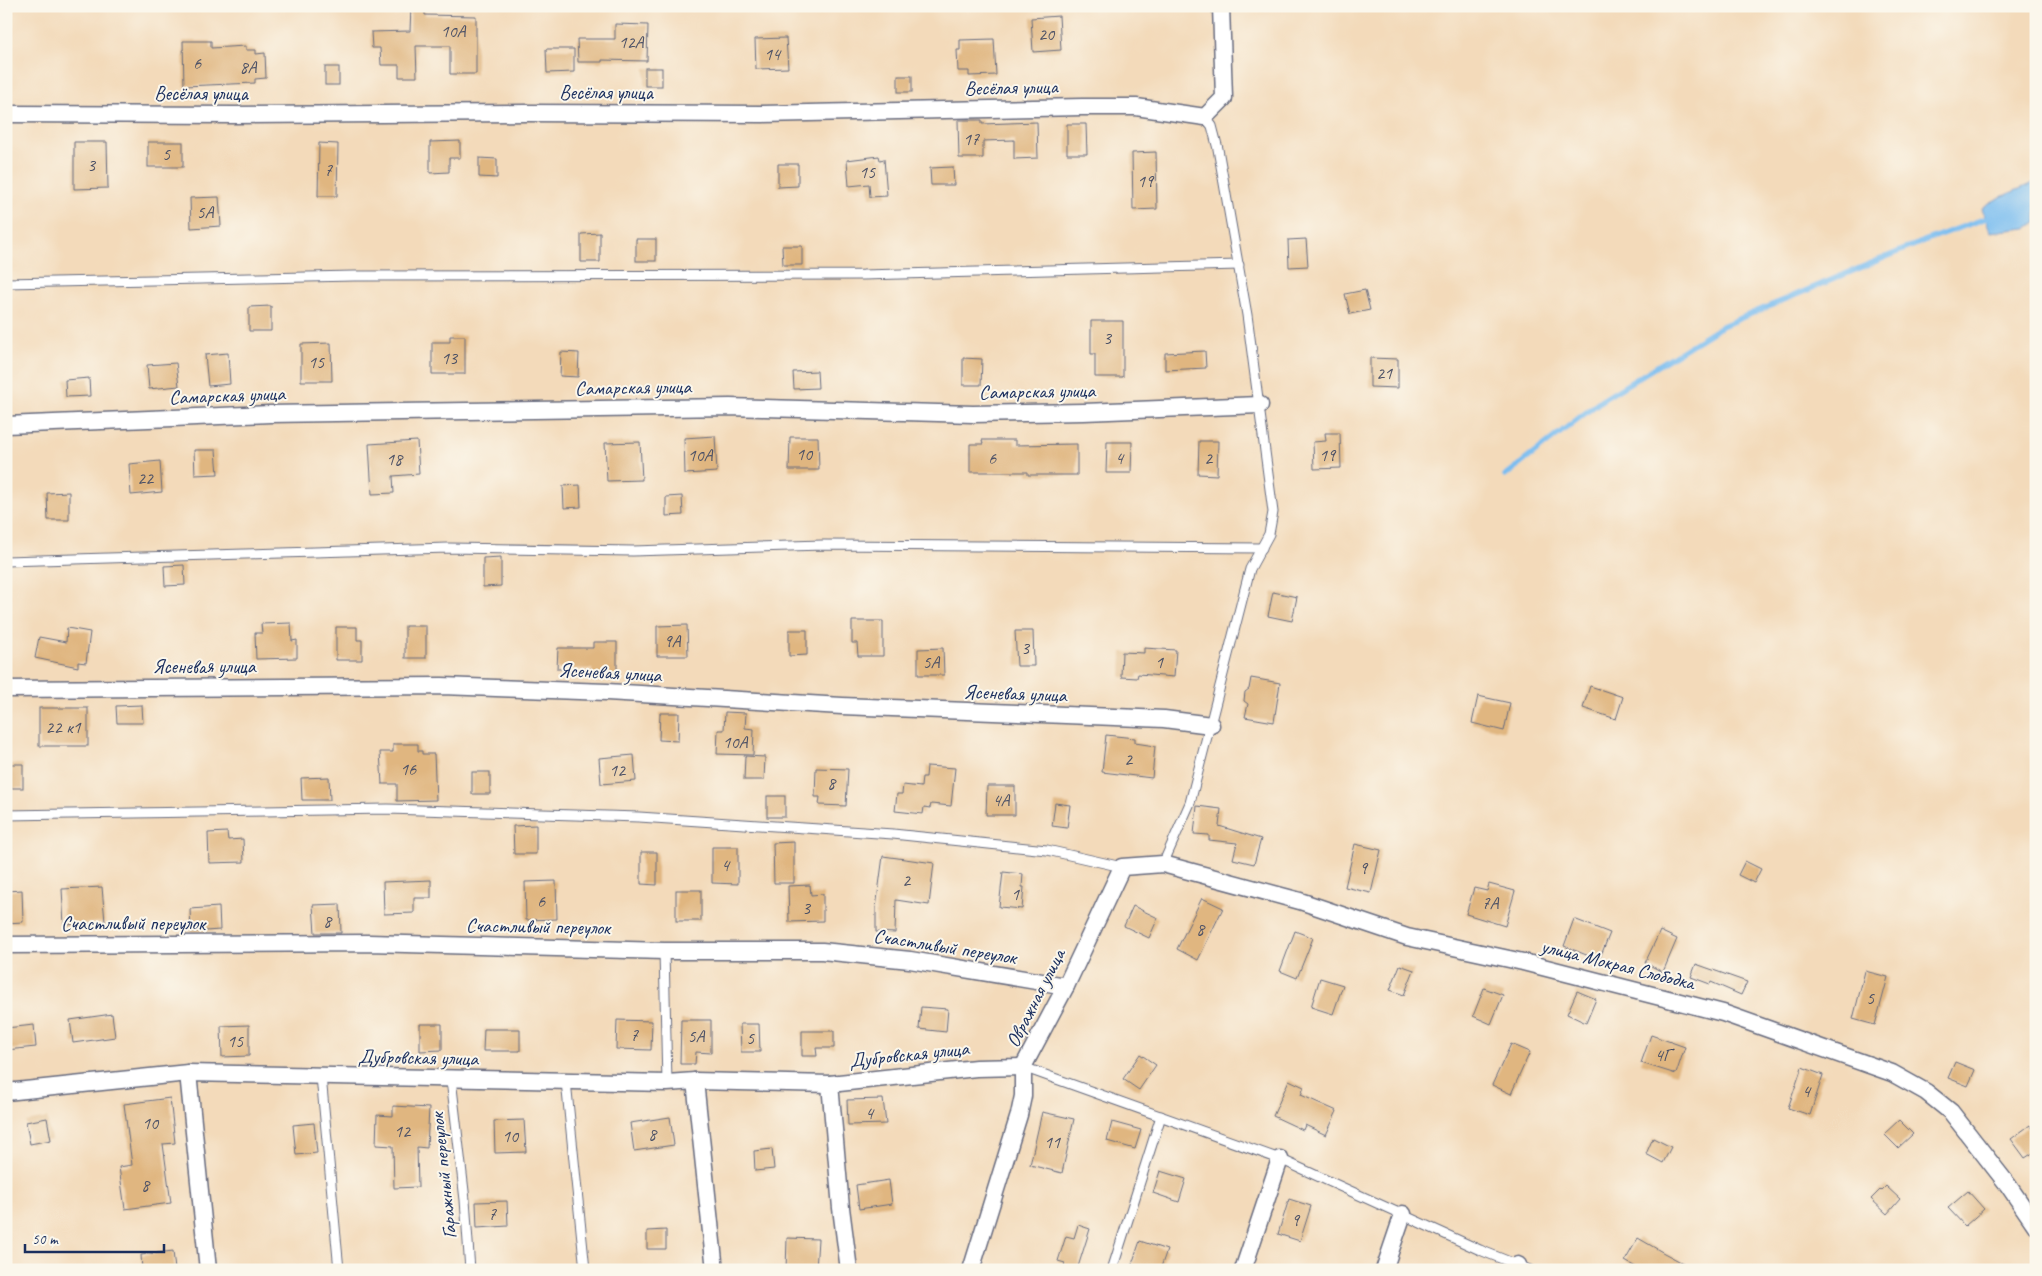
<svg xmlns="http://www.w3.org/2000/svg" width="2042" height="1276" viewBox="0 0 2042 1276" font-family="Caveat,sans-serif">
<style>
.water{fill:#7abdf0;stroke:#4a76a7}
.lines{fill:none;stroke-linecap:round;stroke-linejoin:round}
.stream{stroke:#7abdf0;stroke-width:5.5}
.building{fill:#e0b680}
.service-casing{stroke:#676b7e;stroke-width:11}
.minor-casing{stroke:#676b7e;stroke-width:19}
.service{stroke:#fff;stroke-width:9}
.minor{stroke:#fff;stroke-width:16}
.labels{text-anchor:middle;stroke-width:4;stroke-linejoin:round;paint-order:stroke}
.number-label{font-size:18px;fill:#4c5166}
.street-label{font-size:20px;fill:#1b2f5e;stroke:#fbf7ec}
</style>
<rect width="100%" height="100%" fill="#fbf7ec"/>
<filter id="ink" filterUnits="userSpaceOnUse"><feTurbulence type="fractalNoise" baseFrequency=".02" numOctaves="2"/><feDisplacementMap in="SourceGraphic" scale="10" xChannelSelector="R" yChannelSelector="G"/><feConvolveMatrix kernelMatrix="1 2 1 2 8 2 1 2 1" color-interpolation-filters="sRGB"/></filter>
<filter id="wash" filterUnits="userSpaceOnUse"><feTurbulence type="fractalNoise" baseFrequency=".0096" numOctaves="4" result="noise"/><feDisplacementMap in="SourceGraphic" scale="20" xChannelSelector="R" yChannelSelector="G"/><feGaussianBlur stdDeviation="1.12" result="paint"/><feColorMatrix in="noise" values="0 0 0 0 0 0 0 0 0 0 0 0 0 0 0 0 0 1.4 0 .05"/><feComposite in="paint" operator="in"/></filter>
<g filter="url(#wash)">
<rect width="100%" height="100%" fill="#f3daba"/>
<path class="water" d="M2036,181V223L2026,228L1990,232L1982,208C1998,196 2018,191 2036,181Z"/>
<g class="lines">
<path class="stream" d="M1505,476L1602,400L1722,326L1929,239L1992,216"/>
</g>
<g id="blocks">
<g class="building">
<path d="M411,6H425V15L476,16V74H450V46H416L417,77H399V65H381L380,48H372L371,32L410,31Z"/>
<path d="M1059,16L1061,50L1033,52L1031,18Z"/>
<path d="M615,24L648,25L647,61L602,60V62H578L577,39H615Z"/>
<path d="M786,38L788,68L756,69L755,39Z"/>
<path d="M994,39L996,75L969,76V71H958L957,50H960V40Z"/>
<path d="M183,41H211V48L246,46V50H256V54L265,53L266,78L255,79V83L184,86Z"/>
<path d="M546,49H574V72L547,73Z"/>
<rect x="325" y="67" width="14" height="18"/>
<rect x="645" y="68" width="17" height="18"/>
<rect x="898" y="76" width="14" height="16"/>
<path d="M958,120H982V124L1037,122L1038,158L1014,159V140L983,141V158H959Z"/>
<path d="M1067,124H1086L1087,154H1067Z"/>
<path d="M460,141V158H449V172L430,173V142Z"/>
<path d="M74,142H107L108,188L74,189Z"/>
<rect x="148" y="142" width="35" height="25"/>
<path d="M319,143L338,144L337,196H318Z"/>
<path d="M1156,152L1157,209L1133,210L1132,153Z"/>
<path d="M879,156L880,160L884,159L887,196L870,197L869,184L849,186L847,160Z"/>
<path d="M479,158L497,159V178L479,177Z"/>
<path d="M778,164H798V186L778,187Z"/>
<path d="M953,167L954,185H931L930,168Z"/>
<path d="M219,197L221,226L191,228L190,198Z"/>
<path d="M600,233V262H581V234Z"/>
<rect x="636" y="239" width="20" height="22"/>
<path d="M1306,239L1308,266L1289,267L1288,240Z"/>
<path d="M782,246H802V265H783Z"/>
<path d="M1365,290L1370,310L1350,314L1345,294Z"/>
<path d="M271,306V331H249V307Z"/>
<path d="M1091,321H1123V377H1095V354H1091Z"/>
<path d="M450,336H465V374H432V342H450Z"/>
<path d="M331,343L332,381H301V344Z"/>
<path d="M1205,351L1206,368L1165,370V353Z"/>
<path d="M561,352L579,353L578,377L560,376Z"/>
<path d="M228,353L230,384L208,386L205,355Z"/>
<path d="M963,358L982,359L981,385H963Z"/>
<path d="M1370,358L1398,359V388L1370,387Z"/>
<path d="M176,363L179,386L149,389L147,365Z"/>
<path d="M817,371L818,388L794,389L793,372Z"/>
<path d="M89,378L90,396L66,397L65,380Z"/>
<path d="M1325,433H1340L1341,468L1314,469L1313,442L1326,441Z"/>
<path d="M715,436L717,472L685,474L684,438Z"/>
<path d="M790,437H818L819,470H789Z"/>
<path d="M982,440H1015V445L1077,444V475H1028V472H970V444H983Z"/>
<path d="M417,441L419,474L393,476L394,493L372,494L369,444Z"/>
<path d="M1199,441H1218L1217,475L1198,474Z"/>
<path d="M640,442L642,480L607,481L605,443Z"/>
<path d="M1107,442H1132L1131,473H1106Z"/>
<path d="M194,450H216L218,474L195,475Z"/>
<path d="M160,461L162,492L131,495L129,464Z"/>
<path d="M580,485L581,507L564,508L563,486Z"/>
<path d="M69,492V520H48L47,493Z"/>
<path d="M682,496L683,515L666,516V497Z"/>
<path d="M501,557V586L483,587V558Z"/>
<path d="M184,565L185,585L165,586L164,566Z"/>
<path d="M1273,592L1297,597L1292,621L1268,616Z"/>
<path d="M852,621H883V656H858L857,643H852Z"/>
<path d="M291,623L292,641L297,640V658L256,659L255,633H262L261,624Z"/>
<path d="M687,625L688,656H657V626Z"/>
<rect x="405" y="626" width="21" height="32"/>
<path d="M336,627H357V640H362V660H336Z"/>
<path d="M67,628L90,632L86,663L78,662V667L35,658L39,637L66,642Z"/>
<path d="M789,630H807V655L789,656Z"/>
<path d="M1015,631H1033L1034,666H1017Z"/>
<path d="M593,642H617V675H592V669H557L558,648H593Z"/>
<path d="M943,648L944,675H918V649Z"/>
<path d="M1144,648L1176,650L1174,677L1138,674L1137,678L1121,677L1122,652L1144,653Z"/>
<path d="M1251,678L1280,683L1274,722L1245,717L1248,704L1244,701L1245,692L1249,689Z"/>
<path d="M1590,686L1623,697L1616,719L1583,708Z"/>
<path d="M1478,696L1510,703L1504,731L1472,723Z"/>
<path d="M142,705L143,723H117L116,706Z"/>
<rect x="39" y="708" width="49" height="38"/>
<path d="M725,712L746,713L745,728L754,729L753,755L717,754L718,730H724Z"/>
<path d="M660,713H679L678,741L659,740Z"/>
<path d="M1106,735L1135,738V743L1155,746L1152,778L1102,772Z"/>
<path d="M393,744H418V751H422V754H434L436,800L397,801V784H382L380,752H393Z"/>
<path d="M634,755L636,781L601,784L599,758Z"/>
<path d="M745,756L765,757L764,780H744Z"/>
<rect x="6" y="764" width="17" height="24"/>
<path d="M927,766L955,768L951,806L931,804L930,808L924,807L923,814L895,811L897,794H902L903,785L921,787L922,777H926Z"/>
<path d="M816,768L848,769L846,806L819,805L820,797H815Z"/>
<rect x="472" y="772" width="18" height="22"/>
<path d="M329,777L330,800H302L301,778Z"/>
<path d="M987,786H1015V815H986Z"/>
<rect x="767" y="796" width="18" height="21"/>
<path d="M1055,803L1070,805L1067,828L1052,826Z"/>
<path d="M1197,806L1221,809L1219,826L1261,839L1254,864L1233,859L1237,843L1209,840V835L1194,834Z"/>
<path d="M536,825V854H514L513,826Z"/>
<path d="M227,832L228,840L243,839L244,862L209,863L208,833Z"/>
<path d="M794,842V883H774L773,843Z"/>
<path d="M1355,844L1381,850L1371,893L1345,887Z"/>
<path d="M712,847H738V884L712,883Z"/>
<path d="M641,852H657V885L641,884Z"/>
<path d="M883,856L934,863L929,905L896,900L895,933L876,932V908Z"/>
<path d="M1745,861L1761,869L1754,883L1738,875Z"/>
<path d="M1003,872L1023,874L1022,887H1024L1022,909L999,907Z"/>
<path d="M431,880V898H414V913L384,914L383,882Z"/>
<path d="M556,881L557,919L526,920L525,882Z"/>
<path d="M1489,884L1515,891L1505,926L1466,914L1474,888L1487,891Z"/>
<path d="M810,885L811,895L823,894V921L789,922L788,886Z"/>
<path d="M102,887L105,922L64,925L62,889Z"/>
<path d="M22,890L23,922L6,923V891Z"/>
<rect x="676" y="890" width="25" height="31"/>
<path d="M1202,898L1223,908L1198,960L1177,949Z"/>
<path d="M340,904L341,933H315L313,905Z"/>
<path d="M1133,906L1158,918L1149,938L1124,926Z"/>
<path d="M219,907L220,930L191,932L190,909Z"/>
<path d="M1574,919L1610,933L1599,960L1564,946Z"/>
<path d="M1295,931L1313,938L1297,978L1280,971Z"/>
<path d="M1660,931L1677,939L1663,972L1645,963Z"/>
<path d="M1696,964L1747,982L1741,995L1711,982L1710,984L1691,977Z"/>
<path d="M1400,965L1414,970L1404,995L1390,990Z"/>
<path d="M1865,971L1888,977L1875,1025L1853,1019Z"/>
<path d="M1320,978L1343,985L1333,1014L1311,1007Z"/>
<path d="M1484,988L1503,995L1491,1024L1473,1016Z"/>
<path d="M1577,991L1596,999L1586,1023L1567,1014Z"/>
<path d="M921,1007L948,1009L946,1032L919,1029Z"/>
<path d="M112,1014L115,1037L73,1043L70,1020Z"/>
<path d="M617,1020L652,1021L651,1050L616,1049Z"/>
<path d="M681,1020H711V1053L696,1052L695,1064H680Z"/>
<path d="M420,1024H442V1050L420,1051Z"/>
<path d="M740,1024H759L760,1052H741Z"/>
<path d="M34,1025L36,1047L6,1050V1028Z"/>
<path d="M249,1025V1056L222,1057L221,1026Z"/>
<path d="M484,1029H520V1051H483Z"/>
<path d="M802,1031H834V1048H816L817,1056H802Z"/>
<path d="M1651,1035L1685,1047L1676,1074L1641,1063Z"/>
<path d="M1511,1044L1530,1052L1511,1094L1492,1085Z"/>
<path d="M1140,1054L1156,1065L1139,1090L1123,1079Z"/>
<path d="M1955,1062L1975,1070L1968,1086L1948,1078Z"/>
<path d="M1802,1067L1823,1075L1810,1115L1788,1108Z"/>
<path d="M1289,1080L1304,1087L1301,1095L1337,1111L1326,1135L1305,1125L1303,1130L1273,1116Z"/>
<path d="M170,1098L175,1143L163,1144L171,1203L125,1209L119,1167L132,1165L124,1104Z"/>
<path d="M883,1099L886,1124L848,1125L847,1100Z"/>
<path d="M393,1106L429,1108L427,1148L417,1147L418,1187L394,1188L393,1146L376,1145L377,1115L393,1116Z"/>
<path d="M1042,1112L1074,1119L1062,1173L1030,1165Z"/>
<path d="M670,1117L674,1145L634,1151L630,1123Z"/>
<path d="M47,1118L51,1140L30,1144L26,1122Z"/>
<path d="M524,1120L526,1152L495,1153L494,1121Z"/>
<path d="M1899,1120L1913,1134L1898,1148L1884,1134Z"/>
<path d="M1112,1122L1141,1130L1135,1149L1107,1141Z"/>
<path d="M314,1123L317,1153L296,1155L293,1125Z"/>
<path d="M2030,1125L2036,1133V1151L2025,1158L2011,1139Z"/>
<path d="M1653,1138L1671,1147L1663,1163L1646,1154Z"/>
<path d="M772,1149L774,1169L755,1171L754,1151Z"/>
<path d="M1160,1171L1186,1179L1179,1202L1153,1193Z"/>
<path d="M889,1180L892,1204L859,1209L856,1185Z"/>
<path d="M1886,1186L1900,1199L1887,1214L1871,1199L1881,1189L1882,1190Z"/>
<path d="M1968,1191L1984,1209L1965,1226L1948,1208Z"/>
<path d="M1289,1199L1311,1206L1300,1241L1278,1234Z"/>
<path d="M507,1201L508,1226L477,1228L476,1202Z"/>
<path d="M1078,1225L1090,1229L1077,1270H1063L1065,1263L1058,1261L1066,1236L1074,1238Z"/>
<path d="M666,1230V1249H647V1231Z"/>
<path d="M787,1238L818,1239L816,1270H786Z"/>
<path d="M1638,1238L1664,1253L1696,1270H1641L1625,1261Z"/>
<path d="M1140,1241L1167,1250L1160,1270H1130Z"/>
<path d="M173,1251L175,1270H142L141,1255Z"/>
</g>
</g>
</g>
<g filter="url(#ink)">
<use href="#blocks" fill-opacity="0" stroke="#676b7e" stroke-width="1"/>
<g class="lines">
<g class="service-casing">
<g id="service">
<path d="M6,283L354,276L863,275L1239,265"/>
<path d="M6,561L448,548L633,551L823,545L1262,548"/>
<path d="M6,815L388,809L639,817L893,834L1047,850L1122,867"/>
<path d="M1163,864L1190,803L1250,569L1269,534L1273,512L1247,315L1218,149L1212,126L1205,117"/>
<path d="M664,951L667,1083"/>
<path d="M1023,1067L1280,1159L1480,1250L1530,1270"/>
<path d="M321,1076L339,1270"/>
<path d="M451,1079L465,1200L470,1270"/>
<path d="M566,1081L585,1270"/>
<path d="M1112,1270L1161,1116"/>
</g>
</g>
<g class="minor-casing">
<g id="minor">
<path d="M6,114L235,115L526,113L763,114L1082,107H1136L1205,117L1224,98L1221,6"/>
<path d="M6,425L270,414L730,407L973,414L1084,412L1260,405"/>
<path d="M6,689L442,686L607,692L842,706L1164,719L1211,725"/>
<path d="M6,945L369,943L664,951H822L910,960L1066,986"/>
<path d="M188,1073L208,1270"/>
<path d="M695,1081L715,1270"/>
<path d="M830,1084L841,1208L849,1270"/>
<path d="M6,1092L188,1073L667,1083L695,1081L830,1084L976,1068L1023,1067"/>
<path d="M971,1270L1019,1115L1023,1096V1067L1066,986L1122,867L1163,864L1300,901L1407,937L1523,962L1723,1013L1892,1073L1926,1092L1951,1112L2008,1185L2036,1226"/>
<path d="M1243,1270L1280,1159"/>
<path d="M1384,1270L1403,1214"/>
<path d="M1517,1270L1518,1265"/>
</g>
</g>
<use href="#service" class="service"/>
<use href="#minor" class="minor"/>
</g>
</g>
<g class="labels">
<g class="number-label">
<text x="453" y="37">10А</text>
<text x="1046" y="40">20</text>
<text x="631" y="48">12А</text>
<text x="772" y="60">14</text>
<text x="197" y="69">6</text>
<text x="248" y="73">8А</text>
<text x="971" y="145">17</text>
<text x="166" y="160">5</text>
<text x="91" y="171">3</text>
<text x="328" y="176">7</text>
<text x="867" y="178">15</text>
<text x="1145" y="187">19</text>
<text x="205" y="218">5А</text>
<text x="1107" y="344">3</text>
<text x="449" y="364">13</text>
<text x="316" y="368">15</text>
<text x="1384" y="379">21</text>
<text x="804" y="460">10</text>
<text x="700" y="461">10А</text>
<text x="1327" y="461">19</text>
<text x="992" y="464">6</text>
<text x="1119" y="464">4</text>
<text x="1208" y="464">2</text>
<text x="394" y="465">18</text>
<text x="145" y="484">22</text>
<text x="672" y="647">9А</text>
<text x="1025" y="654">3</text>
<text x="931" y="668">5А</text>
<text x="1159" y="668">1</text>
<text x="63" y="733">22 к1</text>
<text x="735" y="748">10А</text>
<text x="1128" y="765">2</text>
<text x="408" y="775">16</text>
<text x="617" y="776">12</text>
<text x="831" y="789">8</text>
<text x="1001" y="806">4А</text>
<text x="725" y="871">4</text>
<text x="1363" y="874">9</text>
<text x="906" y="886">2</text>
<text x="1015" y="900">1</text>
<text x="541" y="907">6</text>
<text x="1490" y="909">7А</text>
<text x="806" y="914">3</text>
<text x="327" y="927">8</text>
<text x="1200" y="935">8</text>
<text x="1870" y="1004">5</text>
<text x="634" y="1041">7</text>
<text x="696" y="1042">5А</text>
<text x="750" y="1044">5</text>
<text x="235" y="1047">15</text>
<text x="1663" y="1061">4Г</text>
<text x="1806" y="1097">4</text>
<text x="869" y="1119">4</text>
<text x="150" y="1129">10</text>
<text x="402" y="1137">12</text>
<text x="652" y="1140">8</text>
<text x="510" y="1142">10</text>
<text x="1052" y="1148">11</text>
<text x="145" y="1191">8</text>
<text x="492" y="1220">7</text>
<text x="1295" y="1226">9</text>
</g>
<g class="street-label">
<text transform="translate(1011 87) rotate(-1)" y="7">Весёлая улица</text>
<text x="606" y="99">Весёлая улица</text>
<text x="201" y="100">Весёлая улица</text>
<text transform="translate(633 387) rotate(-1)" y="7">Самарская улица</text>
<text transform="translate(1037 391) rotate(-1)" y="7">Самарская улица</text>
<text transform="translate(227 395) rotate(-2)" y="7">Самарская улица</text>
<text x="204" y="673">Ясеневая улица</text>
<text transform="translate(610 672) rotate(3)" y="7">Ясеневая улица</text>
<text transform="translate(1015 693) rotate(2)" y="7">Ясеневая улица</text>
<text x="133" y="930">Счастливый переулок</text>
<text transform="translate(538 926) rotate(1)" y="7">Счастливый переулок</text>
<text transform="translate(945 946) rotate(9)" y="7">Счастливый переулок</text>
<text transform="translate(1618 964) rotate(14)" y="7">улица Мокрая Слободка</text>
<text transform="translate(1035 998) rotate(-63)" y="7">Овражная улица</text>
<text transform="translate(909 1054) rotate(-6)" y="7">Дубровская улица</text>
<text transform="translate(418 1057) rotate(1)" y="7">Дубровская улица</text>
<text transform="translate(443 1176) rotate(-96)" y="7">Гаражный переулок</text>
</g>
</g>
<rect width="2042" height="1276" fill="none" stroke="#fbf7ec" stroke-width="25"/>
<path d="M25 1244v8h139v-8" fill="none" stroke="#1b2f5e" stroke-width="2.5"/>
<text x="32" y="1244" font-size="15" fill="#1b2f5e" stroke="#fbf7ec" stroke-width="4" paint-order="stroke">50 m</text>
</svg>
